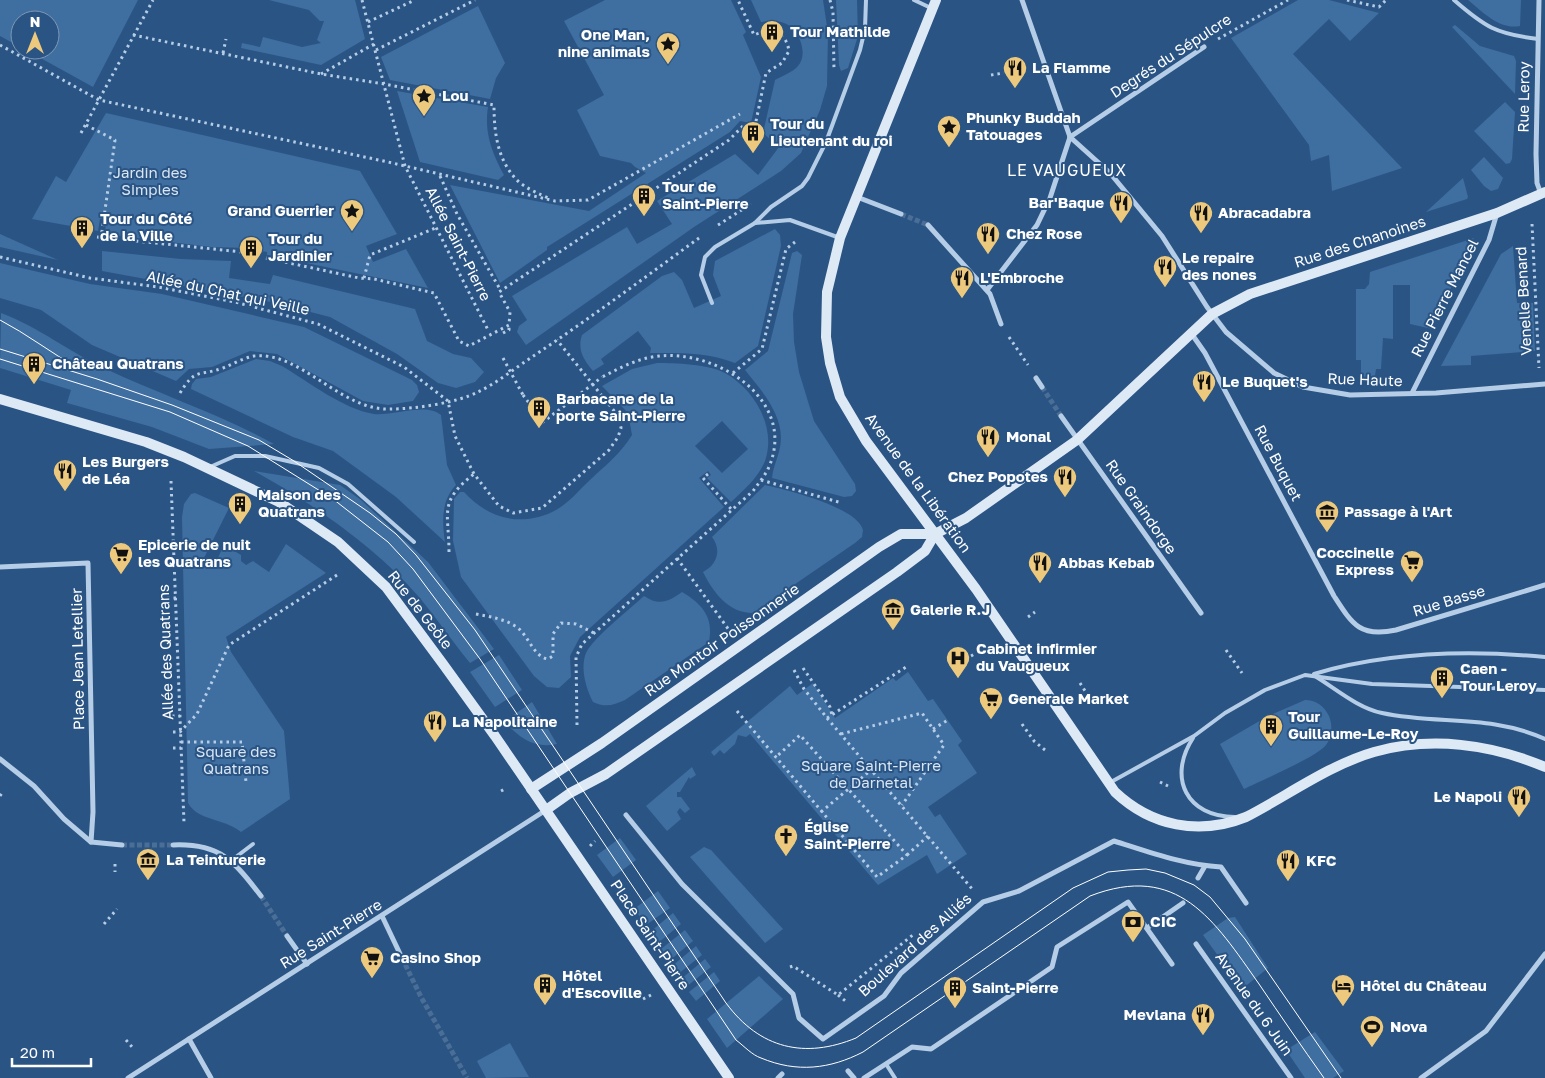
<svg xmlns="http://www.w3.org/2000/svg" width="1545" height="1078" viewBox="0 0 1545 1078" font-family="'Golos Text',sans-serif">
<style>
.green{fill:#3f6ea0;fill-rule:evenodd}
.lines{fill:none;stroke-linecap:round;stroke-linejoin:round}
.street-tunnel{stroke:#4a6e96;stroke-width:5;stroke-dasharray:5 2.5;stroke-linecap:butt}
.path{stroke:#b5cde6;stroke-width:3;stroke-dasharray:2.5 4;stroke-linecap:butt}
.lane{stroke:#b5cde6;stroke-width:4}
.street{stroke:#b5cde6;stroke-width:5}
.secondary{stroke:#dee9f6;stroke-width:10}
.tram{stroke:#fff;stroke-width:1}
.path-bridge{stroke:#b5cde6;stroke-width:3;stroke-dasharray:2.5 4;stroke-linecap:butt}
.labels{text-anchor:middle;stroke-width:4;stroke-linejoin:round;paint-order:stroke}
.poi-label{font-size:15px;font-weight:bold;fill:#fff;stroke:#2a5484;text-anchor:start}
.street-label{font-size:15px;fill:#fff;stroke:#2a5484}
.park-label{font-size:15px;fill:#d8e6f5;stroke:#2a5484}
.neighbourhood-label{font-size:16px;letter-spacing:1px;fill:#fff;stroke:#2a5484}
</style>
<rect width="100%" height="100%" fill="#2a5484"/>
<g class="green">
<path d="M0,0H138L93,87L26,50H50V20H20V47L0,36Z"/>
<path d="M269,0H355L365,39L321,65L241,48L242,43L260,47L263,37L302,47L321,43L317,40L324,21H320L309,10Z"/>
<path d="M605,0H731L746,32L743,35L761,77L751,123L740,121L730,132L547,247V250L500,283L450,185L589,211L646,173L635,167L631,163L600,156L577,110L604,95L564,21Z"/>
<path d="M751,0H823L828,33L827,86L820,110L801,153L781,171L694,227L526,345L517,332L519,326L527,320L512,296L627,227L637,244L672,224L657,201L735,154L758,175L779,147L763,133L775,80C782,76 793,72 798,66C809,54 799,28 784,23C776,20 769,21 761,22Z"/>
<path d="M836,0H857L858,36L848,68L841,71L839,65Z"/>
<path d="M1298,0H1329L1379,13L1350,41L1329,19L1293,54L1402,168L1332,191L1329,155L1311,161L1309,145L1231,38Z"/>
<path d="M1468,0H1521L1520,26C1499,30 1483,12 1468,0Z"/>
<path d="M478,6L505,63L496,78L490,99L390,80L381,57Z"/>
<path d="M1455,25L1480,46L1514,56L1516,61L1515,94L1452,27Z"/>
<path d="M397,91L488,107C484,132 492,153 504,175L498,180L420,162Z"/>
<path d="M1505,102L1515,112L1512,159L1510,163L1506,164L1474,131Z"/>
<path d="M106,113L360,171L397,234L366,246L373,262L406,249L428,288L267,255V252L247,248L211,247L105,234L106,220L100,219L98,231L32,219L56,176L66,182Z"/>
<path d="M1484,157L1503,178L1498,189L1491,191L1484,186L1471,170Z"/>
<path d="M1463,178L1468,197L1467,199L1426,212Z"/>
<path d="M775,229L780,235L781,246L758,346L735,363C707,352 680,353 650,353L651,348L638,331L601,359L604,364L593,371C584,360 577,350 582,335L662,276L674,272L682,280L694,308L721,296L713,275L715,261Z"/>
<path d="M0,234L58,260L0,247Z"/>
<path d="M1474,238L1432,329L1410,324V285H1393V339L1383,338L1381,369H1376L1375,376L1361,377V360H1356V289H1365L1369,284L1370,272Z"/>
<path d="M1513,246L1517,303H1533L1535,351L1471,356V365L1441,366L1501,254Z"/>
<path d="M102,251L181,259L231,261L229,278L270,284L273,275L415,309L427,341L453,354L471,358L484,372L475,382L456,388L438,383L397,354L330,317L271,302L102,271Z"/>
<path d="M797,251L802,255L793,314L794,342L799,372L814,421L855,484L856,491L852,496L844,497L772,478C773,467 778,458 780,447C786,418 762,391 745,370L768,351L792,253Z"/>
<path d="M0,263L90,284L162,294L304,327L412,380L417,385L419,392L413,401L388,405L363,401L277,354L250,351L212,367L189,369L176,381L92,345L41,310L0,298Z"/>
<path d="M1,313C39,327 69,352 106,369C161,395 220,414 274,444L209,449L152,427L67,403L71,390L0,368Z"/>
<path d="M256,359L270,361L282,366C309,382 343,409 374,414C393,416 427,402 441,415L447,465L456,485C441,501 442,521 445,542L396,497L333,451L293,437L191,389L192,384L196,379L211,377Z"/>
<path d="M657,363C675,363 709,364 725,373C754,389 777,427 765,461C758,478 744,490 731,502L707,478L711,475L708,471L699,478L724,507L580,637L570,656L571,677L559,688L547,687L534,676L461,577L453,541L454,499L460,492H464C488,519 523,528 556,510C569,503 580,489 591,479C606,465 621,453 632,435L628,413L602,386L632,369ZM722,421L748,449L722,473L695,446Z"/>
<path d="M254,471L340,485L361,500L428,562L494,649L470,663C452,641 436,617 418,596C377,548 309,501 254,471Z"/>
<path d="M765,485C787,490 857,507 863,530L862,537L855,543L753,613C728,613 713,592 703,572C717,565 722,550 712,537Z"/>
<path d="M195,493L229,508L204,558L215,564L224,545L230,549L229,551L231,549L241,555V561L246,565L253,561L269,572L286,544L326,573L226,637L231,652L284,731L290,799L241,832C224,818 198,821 188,803L182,517L184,504L191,494Z"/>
<path d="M682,592C702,604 714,617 709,642L625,700C614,705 605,708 593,702C586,688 580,668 586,653C593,638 630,609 644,596C659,606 668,602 682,592Z"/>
<path d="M499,655L522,690L495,707L470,672Z"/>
<path d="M908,672L928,701L933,699L962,741L958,745L977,773L928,807L935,817L940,814L967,854L937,874L927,855L878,885L750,734L746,737L738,735L735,744L724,754L720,750L714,756L711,752L790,686L797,695L813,683L835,718L893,678L896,681Z"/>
<path d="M1305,700C1316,700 1324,706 1329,716C1333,726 1332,737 1326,745C1317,757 1260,781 1244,789L1220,744L1268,716Z"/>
<path d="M532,702L557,744C535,749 518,738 505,721Z"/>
<path d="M692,767L696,775L690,779L689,777L680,792H677V797H681L690,809L685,813L680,808L677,812L681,819L667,831L646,806Z"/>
<path d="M620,838L636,860L613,877L597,855Z"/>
<path d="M704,847L711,850L783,929L765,943L690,857Z"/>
<path d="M658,891L670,908L646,925L634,909Z"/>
<path d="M673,913L681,924L658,943L650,932Z"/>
<path d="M1235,917L1268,968L1242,989L1203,935L1228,918Z"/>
<path d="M685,930L693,941L669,961L661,949Z"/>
<path d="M696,946L702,955L678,974L672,966Z"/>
<path d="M705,959L711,967L686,987L681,979Z"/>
<path d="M714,972L720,981L696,1001L689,992Z"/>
<path d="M759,976L783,999L727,1048L707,1019Z"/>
<path d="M1315,1032L1344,1071L1333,1078H1305L1286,1050Z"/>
<path d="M510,1043L529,1077L486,1078L477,1061Z"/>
</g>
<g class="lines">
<g class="street-tunnel">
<path d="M901,214L928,225"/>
<path d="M1042,387L1061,416"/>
<path d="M122,845H173"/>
<path d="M261,896L287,936"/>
<path d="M402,958L421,997L467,1078"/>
</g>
<g class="path">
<path d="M362,0L405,166L489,332"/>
<path d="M830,0L833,12L834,71"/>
<path d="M1347,0L1379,7L1386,0"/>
<path d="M368,22L415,0"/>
<path d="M133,35L321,74L384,84L494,105C494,131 497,159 516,179C524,188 540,194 550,199"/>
<path d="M1218,39L1288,0"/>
<path d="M0,45L99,100L388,162L555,201L588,200L740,114"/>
<path d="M376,50L475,0"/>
<path d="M223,53L226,39"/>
<path d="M321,74L374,44"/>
<path d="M991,75L1004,73"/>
<path d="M86,125L115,140L101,238"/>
<path d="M81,133L153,0"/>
<path d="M440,176L457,214L501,291"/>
<path d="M1532,224L1539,368"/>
<path d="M718,225L751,204"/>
<path d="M97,237L242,252"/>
<path d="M0,257L90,278L158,287L235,302L318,324L404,367L448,401L455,436L474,474L499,506L513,513L542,508L609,450L618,437L621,428L619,417L557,340"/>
<path d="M266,258L359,278L374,279L434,293L459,341L469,346L509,325L510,312L499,292L729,140L743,126H755L766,73L782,63L789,51C786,31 771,28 754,35L738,0"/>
<path d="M364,278L370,255L438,227"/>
<path d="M503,333L509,330V325"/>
<path d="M1009,337L1028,365"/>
<path d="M733,373L762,349L786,249L795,242"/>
<path d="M180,393C196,367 198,377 223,368C233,364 243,358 254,356C301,351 341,411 390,409C415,409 456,403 478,392C497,383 515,368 532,357C589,319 644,278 699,238"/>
<path d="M523,395L543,422L576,397"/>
<path d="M708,474L703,478L732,510"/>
<path d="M761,480L842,503"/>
<path d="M171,481L184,823"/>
<path d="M449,552C449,512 438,502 474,474"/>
<path d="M677,558L729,630"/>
<path d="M167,598H176"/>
<path d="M476,614C491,617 506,619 518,628C529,637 534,657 548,659L553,656V634L561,623L576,624L594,633"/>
<path d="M1028,617L1035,612"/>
<path d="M1226,650L1242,673"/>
<path d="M971,656L978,652"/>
<path d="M803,668L830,707L832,715"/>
<path d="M794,670L804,689L827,718L973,890"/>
<path d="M1080,683L1089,697"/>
<path d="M737,711L877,877L907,855L800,735L775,758"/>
<path d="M172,716H180"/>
<path d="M827,718L906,667"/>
<path d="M1022,724L1034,741L1045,750"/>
<path d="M577,725L576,657L582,644L753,491C758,484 764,477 768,469C799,402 719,350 659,356C638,358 620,368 602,377"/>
<path d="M933,729L948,720"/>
<path d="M173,732H180L197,714L229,645L337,575"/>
<path d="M841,734L922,713L944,745L902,805"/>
<path d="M181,742H242L246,782"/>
<path d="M173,748H181"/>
<path d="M1160,782L1168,786"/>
<path d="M501,791L505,789"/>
<path d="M0,796L2,793"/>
<path d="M821,812L871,770"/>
<path d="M590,846L595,841"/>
<path d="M907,855L928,836"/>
<path d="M115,864V872"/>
<path d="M104,924L117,909"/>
<path d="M790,967L793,966L838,995L914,934"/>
<path d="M838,995L848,1003"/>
<path d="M643,999L651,995"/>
<path d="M126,1040L133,1048"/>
</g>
<g class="lane">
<path d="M914,0L933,9"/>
<path d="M1454,0C1485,27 1496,34 1538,39"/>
<path d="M755,223L790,220L840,238"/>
<path d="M712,303L701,275L705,257L715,247L755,223L771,207L802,186L808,178L826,142L860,50L865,29L866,0"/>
<path d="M210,467L235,456H265L319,468L348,484L414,542"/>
<path d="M1314,674C1387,652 1469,650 1545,657"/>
<path d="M1315,676C1336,689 1358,708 1382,713C1438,725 1490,714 1545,739"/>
<path d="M1193,738C1167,778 1187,817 1235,817"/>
<path d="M1111,782L1194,736L1225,713L1265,690L1305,675L1372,684L1545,690"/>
<path d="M232,860L253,844"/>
<path d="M886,1064L895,1078"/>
</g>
<g class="street">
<path d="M1022,0L1070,137L1110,173L1162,236L1207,307L1226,332L1274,373L1303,387L1350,395L1436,393L1545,384"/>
<path d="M1539,0L1536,154L1537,183L1541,194"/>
<path d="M1070,137L1204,47"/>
<path d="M857,197L901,214"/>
<path d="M928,225L990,294L1001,324"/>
<path d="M987,290L1037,225L1050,198L1070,137"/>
<path d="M1191,333L1205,353L1334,596C1352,624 1360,638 1396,630L1545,585"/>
<path d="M1036,378L1042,387"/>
<path d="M1412,393L1489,240L1497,213"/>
<path d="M1061,416L1201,613"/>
<path d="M0,567L88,563L93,812L91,842"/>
<path d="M0,759L34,786L64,819L91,842L122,845"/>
<path d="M626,815L682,884L793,994L799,1018L823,1039L884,996L901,973L983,902L1019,891L1114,841C1149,852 1184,865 1221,867L1246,903"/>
<path d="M173,845C220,843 234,861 261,896"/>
<path d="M1198,878L1205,866"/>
<path d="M382,916L402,958"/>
<path d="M1147,928L1183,903"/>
<path d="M287,936L307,964"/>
<path d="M1196,944L1291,1078"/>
<path d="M189,1039L211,1078"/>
<path d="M848,1071L854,1078"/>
<path d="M128,1078L546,810"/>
<path d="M778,1078L782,1074"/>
<path d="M864,1078L912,1047L931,1049L1052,967L1057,947L1128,902L1172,964"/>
<path d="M1421,1078L1486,1031L1545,954"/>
</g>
<g class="secondary">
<path d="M936,0L840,238L827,292L826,337L830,363L840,397L866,441L976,589L1115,792C1151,826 1199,836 1246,817C1287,796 1329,765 1374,752C1431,736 1491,744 1545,767"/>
<path d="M0,399L146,442L184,457L279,502L338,542L386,587L443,664L495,736L729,1078"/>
<path d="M531,789L602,743L879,547L901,534H935L966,518L1077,440L1212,314L1250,294L1497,213L1545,192"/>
<path d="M546,810L570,793L606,774L897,572L925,551L935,534"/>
</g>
<g class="tram">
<path d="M0,320C27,334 51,353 78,368"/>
<path d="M0,349L97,379L172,405L259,440L294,461L370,513L396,534L416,555L475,630L726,1003C760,1049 805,1059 856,1038L1073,888L1108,872L1128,870L1146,869L1165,873L1194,885L1210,897L1245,939L1341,1078"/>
<path d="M0,359L170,412L248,446L333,499L388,542L413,569L480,659L736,1040C744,1046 752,1055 761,1058C797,1073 830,1069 863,1052L1090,896C1178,862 1214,920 1259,984C1280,1015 1302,1047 1324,1078"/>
</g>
<g class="path-bridge">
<path d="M503,358L523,395"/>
<path d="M576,397L602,377"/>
</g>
</g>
<defs>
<g id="building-pin" transform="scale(1.25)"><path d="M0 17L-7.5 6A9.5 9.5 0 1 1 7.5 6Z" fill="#ecc97d" stroke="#2a5484"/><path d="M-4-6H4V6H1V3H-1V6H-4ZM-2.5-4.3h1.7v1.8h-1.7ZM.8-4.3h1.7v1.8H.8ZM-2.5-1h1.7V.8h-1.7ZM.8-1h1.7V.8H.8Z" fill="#111"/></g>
<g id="sight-pin" transform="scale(1.25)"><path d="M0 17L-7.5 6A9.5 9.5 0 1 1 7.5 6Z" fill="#ecc97d" stroke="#2a5484"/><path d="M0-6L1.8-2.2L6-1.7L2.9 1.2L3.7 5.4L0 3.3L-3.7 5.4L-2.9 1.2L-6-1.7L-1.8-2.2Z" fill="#111"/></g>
<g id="restaurant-pin" transform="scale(1.25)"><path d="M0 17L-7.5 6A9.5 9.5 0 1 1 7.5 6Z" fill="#ecc97d" stroke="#2a5484"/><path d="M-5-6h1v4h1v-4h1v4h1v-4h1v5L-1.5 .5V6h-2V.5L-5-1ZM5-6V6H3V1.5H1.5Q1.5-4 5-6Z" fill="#111"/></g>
<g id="museum-pin" transform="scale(1.25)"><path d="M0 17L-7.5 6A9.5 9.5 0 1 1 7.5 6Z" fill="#ecc97d" stroke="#2a5484"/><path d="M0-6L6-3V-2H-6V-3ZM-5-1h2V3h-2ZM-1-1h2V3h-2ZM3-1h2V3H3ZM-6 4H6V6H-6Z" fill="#111"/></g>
<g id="supermarket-pin" transform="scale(1.25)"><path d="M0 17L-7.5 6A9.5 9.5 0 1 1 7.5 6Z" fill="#ecc97d" stroke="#2a5484"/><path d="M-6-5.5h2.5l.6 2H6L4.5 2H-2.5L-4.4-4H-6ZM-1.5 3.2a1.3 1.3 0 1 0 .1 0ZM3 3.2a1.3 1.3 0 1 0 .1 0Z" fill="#111"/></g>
<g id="hospital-pin" transform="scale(1.25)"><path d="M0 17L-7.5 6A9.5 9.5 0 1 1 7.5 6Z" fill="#ecc97d" stroke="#2a5484"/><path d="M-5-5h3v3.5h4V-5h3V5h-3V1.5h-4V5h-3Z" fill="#111"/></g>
<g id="church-pin" transform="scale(1.25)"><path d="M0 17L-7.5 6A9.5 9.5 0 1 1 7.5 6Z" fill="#ecc97d" stroke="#2a5484"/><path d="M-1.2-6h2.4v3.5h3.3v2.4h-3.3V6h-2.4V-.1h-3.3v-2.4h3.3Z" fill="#111"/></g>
<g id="bank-pin" transform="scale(1.25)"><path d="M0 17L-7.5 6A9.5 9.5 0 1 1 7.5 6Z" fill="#ecc97d" stroke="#2a5484"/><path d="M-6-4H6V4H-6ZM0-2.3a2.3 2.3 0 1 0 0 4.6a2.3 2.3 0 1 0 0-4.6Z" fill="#111"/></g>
<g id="hotel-pin" transform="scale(1.25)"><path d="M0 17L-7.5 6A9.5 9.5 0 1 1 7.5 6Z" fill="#ecc97d" stroke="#2a5484"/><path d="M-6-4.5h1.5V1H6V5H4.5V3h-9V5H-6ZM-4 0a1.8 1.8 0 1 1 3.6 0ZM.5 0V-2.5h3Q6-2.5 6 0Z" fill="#111"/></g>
<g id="stadium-pin" transform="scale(1.25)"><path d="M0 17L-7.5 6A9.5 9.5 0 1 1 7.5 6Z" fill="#ecc97d" stroke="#2a5484"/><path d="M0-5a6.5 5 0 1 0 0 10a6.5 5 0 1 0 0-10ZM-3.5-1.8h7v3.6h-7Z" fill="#111"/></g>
</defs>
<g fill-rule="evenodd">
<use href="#building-pin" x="772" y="32"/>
<use href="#sight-pin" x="668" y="44"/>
<use href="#restaurant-pin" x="1015" y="68"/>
<use href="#sight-pin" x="424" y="96"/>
<use href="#sight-pin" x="949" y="127"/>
<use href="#building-pin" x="753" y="133"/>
<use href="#building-pin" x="644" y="196"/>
<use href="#restaurant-pin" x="1121" y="203"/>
<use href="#sight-pin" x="352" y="211"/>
<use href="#restaurant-pin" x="1201" y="213"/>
<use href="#building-pin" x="82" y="228"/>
<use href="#restaurant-pin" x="988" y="234"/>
<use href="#building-pin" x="251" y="248"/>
<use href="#restaurant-pin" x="1165" y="267"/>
<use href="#restaurant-pin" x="962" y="278"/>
<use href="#building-pin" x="34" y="364"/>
<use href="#restaurant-pin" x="1204" y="382"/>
<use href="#building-pin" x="539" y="408"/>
<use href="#restaurant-pin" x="988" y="437"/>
<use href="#restaurant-pin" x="65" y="471"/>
<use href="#restaurant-pin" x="1065" y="477"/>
<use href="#building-pin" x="240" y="504"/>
<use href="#museum-pin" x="1327" y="512"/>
<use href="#supermarket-pin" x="121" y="554"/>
<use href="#supermarket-pin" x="1412" y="562"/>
<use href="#restaurant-pin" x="1040" y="563"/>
<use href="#museum-pin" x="893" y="610"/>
<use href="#hospital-pin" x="958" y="658"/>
<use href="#building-pin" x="1442" y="678"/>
<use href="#supermarket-pin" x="991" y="699"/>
<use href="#restaurant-pin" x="435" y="722"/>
<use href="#building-pin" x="1271" y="726"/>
<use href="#restaurant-pin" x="1519" y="797"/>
<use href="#church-pin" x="786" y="836"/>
<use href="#museum-pin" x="148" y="860"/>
<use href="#restaurant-pin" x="1288" y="861"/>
<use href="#bank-pin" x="1133" y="922"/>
<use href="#supermarket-pin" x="372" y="958"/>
<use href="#building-pin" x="545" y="985"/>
<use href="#hotel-pin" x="1343" y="986"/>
<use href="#building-pin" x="955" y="988"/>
<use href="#restaurant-pin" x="1203" y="1015"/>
<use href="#stadium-pin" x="1372" y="1027"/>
</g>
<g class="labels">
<g class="poi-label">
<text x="790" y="37">Tour Mathilde</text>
<text x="650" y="40" text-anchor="end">One Man,<tspan x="650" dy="17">nine animals</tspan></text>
<text x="1032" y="73">La Flamme</text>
<text x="442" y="101">Lou</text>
<text x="966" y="123">Phunky Buddah<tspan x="966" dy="17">Tatouages</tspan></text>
<text x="770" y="129">Tour du<tspan x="770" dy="17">Lieutenant du roi</tspan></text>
<text x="662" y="192">Tour de<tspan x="662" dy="17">Saint-Pierre</tspan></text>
<text x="1104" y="208" text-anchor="end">Bar'Baque</text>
<text x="334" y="216" text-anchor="end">Grand Guerrier</text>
<text x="1218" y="218">Abracadabra</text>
<text x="100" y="224">Tour du Côté<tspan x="100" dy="17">de la Ville</tspan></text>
<text x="1006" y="239">Chez Rose</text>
<text x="268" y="244">Tour du<tspan x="268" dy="17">Jardinier</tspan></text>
<text x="1182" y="263">Le repaire<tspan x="1182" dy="17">des nones</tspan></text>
<text x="980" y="283">L'Embroche</text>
<text x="52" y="369">Château Quatrans</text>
<text x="1222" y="387">Le Buquet's</text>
<text x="556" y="404">Barbacane de la<tspan x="556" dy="17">porte Saint-Pierre</tspan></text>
<text x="1006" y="442">Monal</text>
<text x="82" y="467">Les Burgers<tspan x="82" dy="17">de Léa</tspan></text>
<text x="1048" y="482" text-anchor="end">Chez Popotes</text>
<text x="258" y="500">Maison des<tspan x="258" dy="17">Quatrans</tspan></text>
<text x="1344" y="517">Passage à l'Art</text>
<text x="138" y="550">Epicerie de nuit<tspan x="138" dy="17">les Quatrans</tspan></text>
<text x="1394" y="558" text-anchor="end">Coccinelle<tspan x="1394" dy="17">Express</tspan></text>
<text x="1058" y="568">Abbas Kebab</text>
<text x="910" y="615">Galerie R.J</text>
<text x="976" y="654">Cabinet infirmier<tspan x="976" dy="17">du Vaugueux</tspan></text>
<text x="1460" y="674">Caen -<tspan x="1460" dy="17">Tour Leroy</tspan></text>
<text x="1008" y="704">Generale Market</text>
<text x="1288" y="722">Tour<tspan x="1288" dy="17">Guillaume-Le-Roy</tspan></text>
<text x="452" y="727">La Napolitaine</text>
<text x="1502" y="802" text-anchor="end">Le Napoli</text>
<text x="804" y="832">Église<tspan x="804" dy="17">Saint-Pierre</tspan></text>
<text x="166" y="865">La Teinturerie</text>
<text x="1306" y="866">KFC</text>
<text x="1150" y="927">CIC</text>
<text x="390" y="963">Casino Shop</text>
<text x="562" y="981">Hôtel<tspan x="562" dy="17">d'Escoville</tspan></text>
<text x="1360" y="991">Hôtel du Château</text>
<text x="972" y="993">Saint-Pierre</text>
<text x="1186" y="1020" text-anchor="end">Mevlana</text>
<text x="1390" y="1032">Nova</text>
</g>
<g class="street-label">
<text transform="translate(1171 56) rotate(-33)" y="5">Degrés du Sépulcre</text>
<text transform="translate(1524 97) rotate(-89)" y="5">Rue Leroy</text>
<text transform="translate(1360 242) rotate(-18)" y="5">Rue des Chanoines</text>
<text transform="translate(458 244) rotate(63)" y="5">Allée Saint-Pierre</text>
<text transform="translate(228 293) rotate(12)" y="5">Allée du Chat qui Veille</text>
<text transform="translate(1445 298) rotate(-63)" y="5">Rue Pierre Mancel</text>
<text transform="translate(1524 301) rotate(-93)" y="5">Venelle Benard</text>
<text transform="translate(1365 380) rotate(2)" y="5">Rue Haute</text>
<text transform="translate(1278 463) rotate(62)" y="5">Rue Buquet</text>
<text transform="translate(918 483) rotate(54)" y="5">Avenue de la Libération</text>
<text transform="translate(1141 507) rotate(55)" y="5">Rue Graindorge</text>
<text transform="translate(1449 601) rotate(-17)" y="5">Rue Basse</text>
<text transform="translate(420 610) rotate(52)" y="5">Rue de Geôle</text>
<text transform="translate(722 640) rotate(-35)" y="5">Rue Montoir Poissonnerie</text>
<text transform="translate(166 652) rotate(-92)" y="5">Allée des Quatrans</text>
<text transform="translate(78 659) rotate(-91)" y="5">Place Jean Letellier</text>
<text transform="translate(331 934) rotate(-32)" y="5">Rue Saint-Pierre</text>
<text transform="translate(650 935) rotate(56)" y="5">Place Saint-Pierre</text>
<text transform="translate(915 945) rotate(-42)" y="5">Boulevard des Alliés</text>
<text transform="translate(1254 1004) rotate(55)" y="5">Avenue du 6 Juin</text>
</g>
<g class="park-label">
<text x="150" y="178">Jardin des<tspan x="150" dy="17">Simples</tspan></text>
<text x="236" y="757">Square des<tspan x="236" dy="17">Quatrans</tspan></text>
<text x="871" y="771">Square Saint-Pierre<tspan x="871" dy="17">de Darnetal</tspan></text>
</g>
<g class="neighbourhood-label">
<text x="1067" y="176">LE VAUGUEUX</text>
</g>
</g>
<g transform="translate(35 35)"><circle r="24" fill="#2a5484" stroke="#7f98b5"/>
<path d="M0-4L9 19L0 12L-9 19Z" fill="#ecc97d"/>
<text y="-8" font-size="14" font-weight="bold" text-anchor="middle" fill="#ffffff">N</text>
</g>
<path d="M12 1058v8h79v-8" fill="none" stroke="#ffffff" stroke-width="2.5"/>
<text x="20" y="1058" font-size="15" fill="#ffffff" stroke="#2a5484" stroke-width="4" paint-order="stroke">20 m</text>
</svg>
